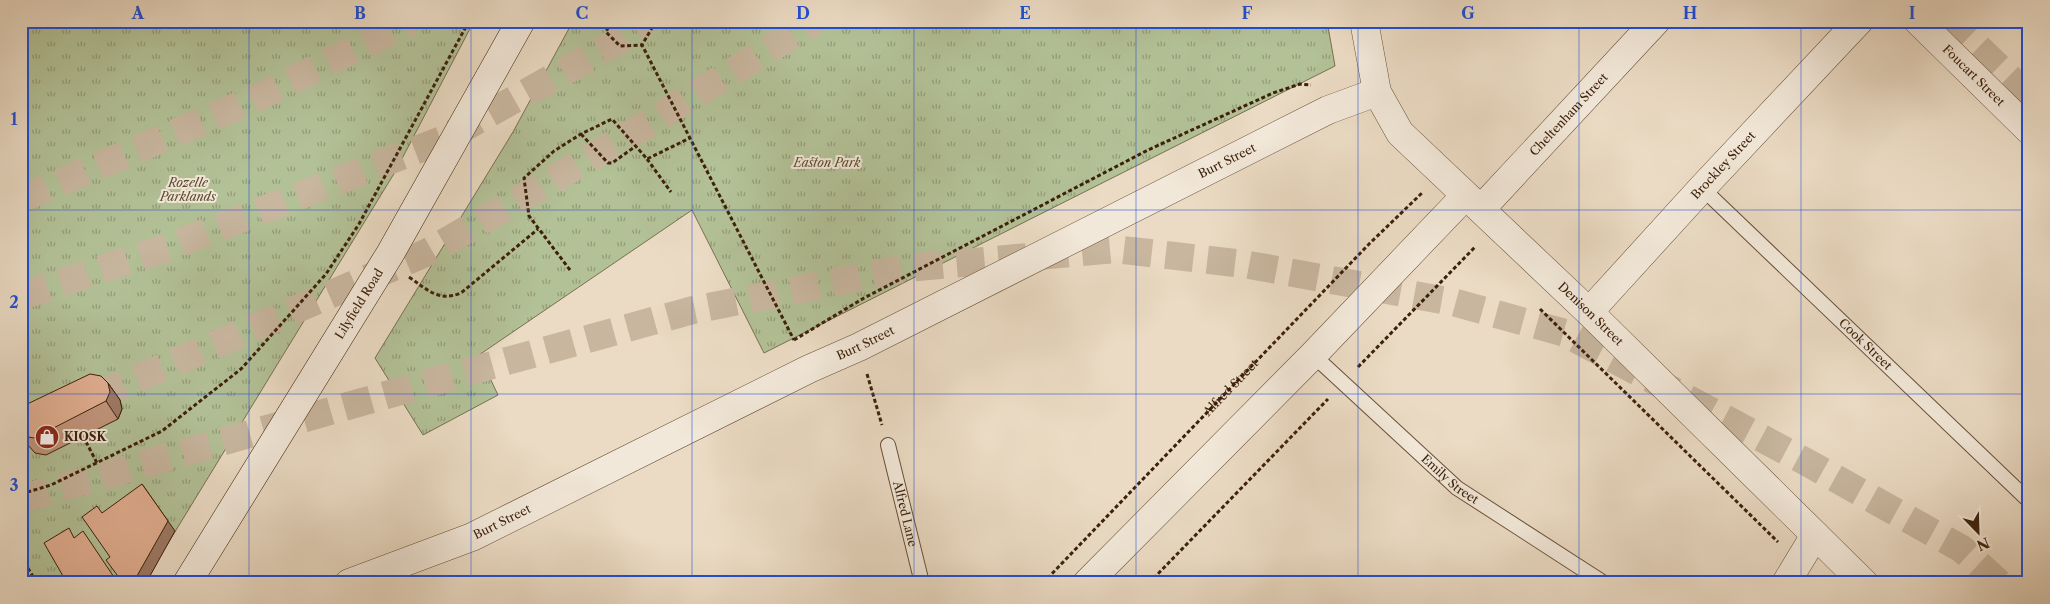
<svg xmlns="http://www.w3.org/2000/svg" width="2050" height="604" viewBox="0 0 2050 604" font-family="'Libre Caslon Text',serif">
<style>
.park{fill:url(#park-tufts);stroke:#787050}
.lines{fill:none;stroke-linecap:round;stroke-linejoin:round}
.motorway-tunnel{stroke:#c8b69f;stroke-width:28;stroke-dasharray:28 14;stroke-linecap:butt}
.service-casing{stroke:#684f38;stroke-width:16}
.minor-casing{stroke:#684f38;stroke-width:29}
.secondary-casing{stroke:#3c200a;stroke-width:29}
.path{stroke:#3c200a;stroke-width:3;stroke-dasharray:4 2.5;stroke-linecap:butt}
.service{stroke:#f2e8d9;stroke-width:14}
.minor{stroke:#f2e8d9;stroke-width:28}
.secondary{stroke:#f2e8d9;stroke-width:28}
.wall{fill:#c2967d;stroke:#3c200a}
.shaded-wall{fill:#9e7a66;stroke:#3c200a}
.building{fill:#e1af91;stroke:#3c200a}
.grid{fill:none;stroke:#1d4ed8;stroke-width:1;stroke-opacity:0.55}
.labels{text-anchor:middle;stroke-width:4;stroke-linejoin:round;paint-order:stroke}
.street-label{font-size:12px;fill:#3c200a;stroke:#f2e8d9}
.park-label{font-size:12px;font-style:italic;fill:#5a482d;stroke:#f2e8d9}
.poi-label{font-size:12px;font-weight:bold;fill:#3c200a;stroke:#f2e8d9;text-anchor:start}
.neatline{fill:none;stroke:#1d4ed8;stroke-width:2}
.grid-label{font-size:16px;text-anchor:middle;font-weight:bold;fill:#1d4ed8}
</style>
<defs>
<pattern id="park-tufts" width="24" height="20" patternUnits="userSpaceOnUse" patternTransform="scale(1.25)"><rect width="24" height="20" fill="#b3c197"/><path d="M3 7l-1-3M5 7V3M7 7l1-3M15 17l-1-3M17 17v-4M19 17l1-3" fill="none" stroke="#939c79"/></pattern>
</defs>
<rect width="100%" height="100%" fill="#ebdbc4"/>
<filter id="stains"><feTurbulence type="fractalNoise" baseFrequency=".004" numOctaves="4"/><feColorMatrix values="0 0 0 0 .2 0 0 0 0 .09 0 0 0 0 .02 0 0 0 .5 -.17"/></filter>
<radialGradient id="worn" r=".72"><stop offset=".6" stop-color="#630" stop-opacity="0"/><stop offset="1" stop-color="#630" stop-opacity=".3"/></radialGradient>
<g class="park">
<path d="M21,21H474L395,172L162,553L146,583H21Z"/>
<path d="M573,21H1327L1335,66L764,353L692,210L479,355L498,395L423,435L375,358L513,132Z"/>
</g>
<g class="lines">
<g class="motorway-tunnel">
<path d="M1946,21L1959,29L2029,97"/>
<path d="M21,199L250,101L411,21"/>
<path d="M21,296L171,246L442,140L620,40L646,21"/>
<path d="M21,429L428,252L619,141L815,21"/>
<path d="M21,499L478,369L693,310L907,268L1115,249L1244,264L1453,302L1565,333L1808,463L1962,549L1999,583"/>
</g>
<g class="service-casing">
<g id="service">
<path id="s2" d="M1702,188L2029,501"/>
<path id="s3" d="M1313,355L1457,488L1604,583"/>
<path id="s4" d="M888,445L922,583"/>
</g>
</g>
<g class="minor-casing">
<g id="minor">
<path id="s5" d="M1364,21L1377,92L1400,133L1589,312L1864,583"/>
<path id="s6" d="M1918,21L2029,130"/>
<path id="s7" d="M1481,209L1656,21"/>
<path id="s8" d="M1589,312L1702,188L1859,21"/>
<path id="s9" d="M349,583L472,537L809,369L859,347L1328,110L1377,92"/>
<path d="M1087,583L1313,355L1465,196"/>
<path d="M1786,583L1815,535"/>
</g>
</g>
<g class="secondary-casing">
<g id="secondary">
<path id="s10" d="M187,583L390,254L521,21"/>
</g>
</g>
<g class="path">
<path d="M611,21L606,32L620,46L642,45"/>
<path d="M656,21L642,45L794,340"/>
<path d="M581,134L608,163H612L636,146"/>
<path d="M647,159L671,192"/>
<path d="M570,270L529,216L524,178L554,151L581,134L612,119L647,159L690,138"/>
<path d="M409,277C428,290 438,302 461,293L538,229"/>
<path d="M1540,309L1778,542"/>
<path d="M794,340L864,298L1148,150L1273,93L1300,84L1311,85"/>
<path d="M1358,367L1476,246"/>
<path d="M867,374L882,425"/>
<path d="M83,436L97,463"/>
<path d="M21,494L51,485L162,431L241,369L326,274L359,224L469,21"/>
<path d="M21,557L37,583"/>
<path d="M1135,576L1142,583"/>
<path id="s1" d="M1043,583L1370,243L1422,193L1423,194"/>
<path d="M1149,583L1328,399"/>
</g>
<use href="#service" class="service"/>
<use href="#minor" class="minor"/>
<use href="#secondary" class="secondary"/>
</g>
<path class="wall" d="M108,383L120,400L122,409L118,419L46,455L35,453L28,445L21,436V407Z"/>
<g class="shaded-wall">
<path d="M108,383L120,400L122,409L118,419L106,401Z"/>
<path d="M142,484L175,531L146,583H133Z"/>
</g>
<g class="building">
<path d="M90,374L101,376L108,383L110,392L106,401L34,438L23,436L21,434V407Z"/>
<path d="M142,484L168,521L133,583H123L106,560L110,557L82,517L97,506L102,513Z"/>
<path d="M69,528L74,538L83,531L118,583H67L44,543Z"/>
</g>
<path class="grid" d="M249,21V583M471,21V583M692,21V583M914,21V583M1136,21V583M1358,21V583M1579,21V583M1801,21V583M21,210H2029M21,394H2029"/>
<defs>
<g id="shop-disc" transform="scale(1.25)"><circle r="9.5" fill="#8f2418" stroke="#f2e8d9"/><path d="M-5-2.5h2.3a2.7 3.5 0 0 1 5.4 0H5L5.5 6h-11ZM-1.5-2.5h3a1.5 2.3 0 0 0-3 0Z" fill="#fff"/></g>
</defs>
<g fill-rule="evenodd">
<use href="#shop-disc" x="47" y="437"/>
</g>
<g class="labels">
<g class="street-label">
<text dy="4" stroke="none"><textPath href="#s6" startOffset="78">Foucart Street</textPath></text>
<text dy="4" stroke="none"><textPath href="#s7" startOffset="129">Cheltenham Street</textPath></text>
<text dy="4" stroke="none"><textPath href="#s9" startOffset="975">Burt Street</textPath></text>
<text dy="4" stroke="none"><textPath href="#s8" startOffset="199">Brockley Street</textPath></text>
<text dy="4" stroke="none"><textPath href="#s10" startOffset="328">Lilyfield Road</textPath></text>
<text dy="4" stroke="none"><textPath href="#s5" startOffset="382">Denison Street</textPath></text>
<text dy="4" stroke="none"><textPath href="#s9" startOffset="570">Burt Street</textPath></text>
<text dy="4" stroke="none"><textPath href="#s2" startOffset="226">Cook Street</textPath></text>
<text dy="4" stroke="none"><textPath href="#s1" startOffset="271">Alfred Street</textPath></text>
<text dy="4" stroke="none"><textPath href="#s3" startOffset="185">Emily Street</textPath></text>
<text dy="4" stroke="none"><textPath href="#s4" startOffset="71">Alfred Lane</textPath></text>
<text dy="4" stroke="none"><textPath href="#s9" startOffset="165">Burt Street</textPath></text>
</g>
<g class="park-label">
<text x="827" y="167">Easton Park</text>
<text x="188" y="187">Rozelle<tspan x="188" dy="14">Parklands</tspan></text>
</g>
<g class="poi-label">
<text x="64" y="441">KIOSK</text>
</g>
</g>
<rect width="2050" height="604" fill="none" stroke="#ebdbc4" stroke-width="55"/>
<g transform="translate(1978 532) rotate(157)" stroke="#f2e8d9" stroke-width="4" paint-order="stroke">
<path d="M0-4L9 19L0 12L-9 19Z" fill="#3c200a"/>
<text y="-8" font-size="14" font-weight="bold" text-anchor="middle" fill="#3c200a">N</text>
</g>
<rect x="28" y="28" width="1994" height="548" class="neatline"/>
<g class="grid-label">
<text x="138" y="19">A</text>
<text x="360" y="19">B</text>
<text x="582" y="19">C</text>
<text x="803" y="19">D</text>
<text x="1025" y="19">E</text>
<text x="1247" y="19">F</text>
<text x="1468" y="19">G</text>
<text x="1690" y="19">H</text>
<text x="1912" y="19">I</text>
<text x="14" y="125">1</text>
<text x="14" y="308">2</text>
<text x="14" y="491">3</text>
</g>
<rect width="100%" height="100%" filter="url(#stains)"/>
<rect width="100%" height="100%" fill="url(#worn)"/>
</svg>
